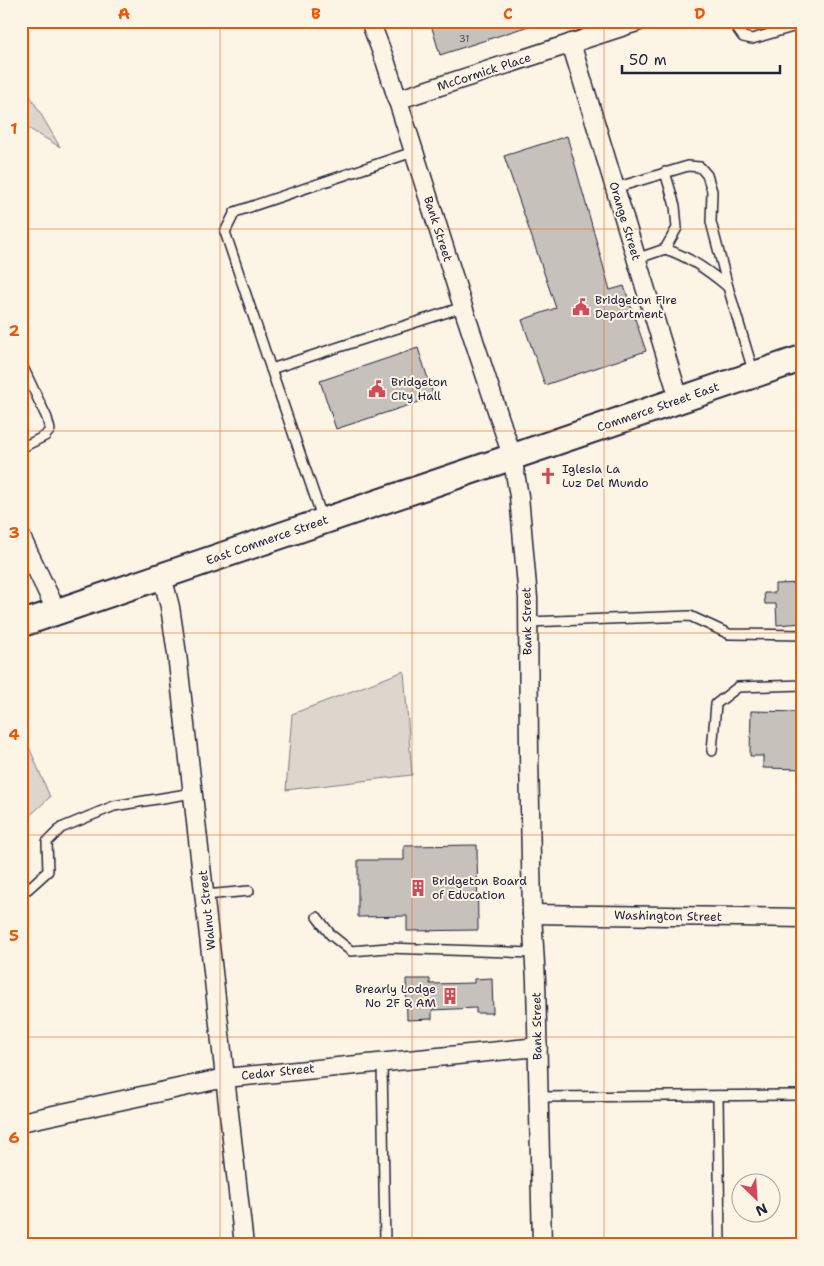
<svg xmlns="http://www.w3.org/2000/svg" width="824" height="1266" viewBox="0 0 824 1266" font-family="'Shantell Sans',sans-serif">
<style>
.green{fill:#dcd6cc;stroke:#7f7c84}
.building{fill:#c6c1bb;stroke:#22223b}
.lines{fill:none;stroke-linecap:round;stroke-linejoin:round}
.lane-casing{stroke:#22223b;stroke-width:12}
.street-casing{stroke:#22223b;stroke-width:21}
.secondary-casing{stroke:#22223b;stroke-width:29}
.lane{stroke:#fcf5e5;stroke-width:9}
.street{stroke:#fcf5e5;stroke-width:18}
.secondary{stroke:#fcf5e5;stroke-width:25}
.grid{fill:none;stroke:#e8590c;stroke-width:1;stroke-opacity:0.55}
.labels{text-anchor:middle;stroke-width:4;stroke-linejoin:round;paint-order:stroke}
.number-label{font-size:10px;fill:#4b4a5b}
.street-label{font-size:12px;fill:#22223b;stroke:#fcf5e5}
.poi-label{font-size:12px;fill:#22223b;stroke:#fcf5e5;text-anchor:start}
.neatline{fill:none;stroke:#e8590c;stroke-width:2}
.grid-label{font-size:16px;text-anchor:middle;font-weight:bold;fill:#e8590c}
</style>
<rect width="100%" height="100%" fill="#fcf5e5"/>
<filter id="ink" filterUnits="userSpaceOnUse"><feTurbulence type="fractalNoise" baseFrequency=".02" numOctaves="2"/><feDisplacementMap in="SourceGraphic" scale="10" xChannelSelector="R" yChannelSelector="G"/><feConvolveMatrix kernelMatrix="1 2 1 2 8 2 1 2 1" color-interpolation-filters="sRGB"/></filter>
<g filter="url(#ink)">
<g class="green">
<path d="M21,80L60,147L21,124Z"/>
<path d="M404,671L412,775L286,790L292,714Z"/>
<path d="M29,747L50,797L21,824V750Z"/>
</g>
<g class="building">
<path d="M430,21H544L440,55Z"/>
<path d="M567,136L610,290L624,286L646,351L545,385L522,320L556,308L504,156Z"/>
<path d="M418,348L434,397L336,429L320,381Z"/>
<path d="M803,583V623L777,625L776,604H765L764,593H775V584Z"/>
<path d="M751,711L803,712V769L763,768V756H750Z"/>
<path d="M477,845L478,930L407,931V916L358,917V860H404V846Z"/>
<path d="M492,978L493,1013H476V1008L432,1010V1019L407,1020L406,979H430V984L474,983V979Z"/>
</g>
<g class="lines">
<g class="lane-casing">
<g id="lane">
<path d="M735,21L738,30L743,37L752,39L803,24"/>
<path d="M413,152L235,212L225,232L271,369L463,307"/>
<path d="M615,188L688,166L700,167L707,175L712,191L711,222L728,287L754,374"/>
<path d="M665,249C688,256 709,271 728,287"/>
<path d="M636,259L665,249L677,228L675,206L665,172"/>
<path d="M21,363L47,418L50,430L45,436L21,448"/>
<path d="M271,369L323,520"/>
<path d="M528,622L690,616L729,634L803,635"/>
<path d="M712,751L716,704L738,687L803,685"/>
<path d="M28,889L48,871L47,842L61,828L114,806L193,793"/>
<path d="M205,895L249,891"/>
<path d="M317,917L331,935L351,951L387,948L535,953"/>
<path d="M382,1062L385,1245"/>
<path d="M718,1096L720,1245"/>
<path d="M539,1097L803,1095"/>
</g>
</g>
<g class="street-casing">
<g id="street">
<path d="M370,21L386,63L463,307L512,456L519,496L528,598L529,755L532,914L536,981L542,1245"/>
<path d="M571,43L679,399"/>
<path d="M397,100L640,21"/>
<path d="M21,537L57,612"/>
<path d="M162,576L170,607L177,654L244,1245"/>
<path d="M532,914L803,918"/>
<path d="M21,1122L225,1078L538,1047"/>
</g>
</g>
<g class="secondary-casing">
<path id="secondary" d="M21,624L803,358"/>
</g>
<use href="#lane" class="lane"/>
<use href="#street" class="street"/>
<use href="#secondary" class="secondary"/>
</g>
</g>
<path class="grid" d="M220,21V1245M412,21V1245M604,21V1245M21,229H803M21,431H803M21,633H803M21,835H803M21,1037H803"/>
<defs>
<g id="civic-bare" transform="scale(1.35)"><path d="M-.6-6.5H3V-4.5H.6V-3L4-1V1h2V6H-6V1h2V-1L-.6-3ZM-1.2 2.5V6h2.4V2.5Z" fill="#d1495b" stroke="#fcf5e5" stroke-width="2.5" paint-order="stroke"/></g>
<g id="church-bare" transform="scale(1.35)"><path d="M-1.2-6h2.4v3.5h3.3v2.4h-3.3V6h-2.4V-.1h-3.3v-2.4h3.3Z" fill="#d1495b" stroke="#fcf5e5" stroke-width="2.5" paint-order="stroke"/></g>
<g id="building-bare" transform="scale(1.35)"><path d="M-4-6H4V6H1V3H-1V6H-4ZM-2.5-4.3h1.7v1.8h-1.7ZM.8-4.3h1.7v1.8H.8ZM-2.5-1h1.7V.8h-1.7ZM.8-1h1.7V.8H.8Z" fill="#d1495b" stroke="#fcf5e5" stroke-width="2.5" paint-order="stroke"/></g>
</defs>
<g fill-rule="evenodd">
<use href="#civic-bare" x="581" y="307"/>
<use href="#civic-bare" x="377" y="389"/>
<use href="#church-bare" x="548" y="476"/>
<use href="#building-bare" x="418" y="888"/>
<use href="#building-bare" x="450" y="996"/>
</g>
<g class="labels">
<g class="number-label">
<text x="464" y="42">31</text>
</g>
<g class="street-label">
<text transform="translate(484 72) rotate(-18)" y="4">McCormick Place</text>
<text transform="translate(625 221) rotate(73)" y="4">Orange Street</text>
<text transform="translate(438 229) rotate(72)" y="4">Bank Street</text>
<text transform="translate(658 407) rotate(-19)" y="4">Commerce Street East</text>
<text transform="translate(267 540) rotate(-19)" y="4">East Commerce Street</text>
<text transform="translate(527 621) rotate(-91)" y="4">Bank Street</text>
<text transform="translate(207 910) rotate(-96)" y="4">Walnut Street</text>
<text transform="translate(668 916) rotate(1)" y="4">Washington Street</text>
<text transform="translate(537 1026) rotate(-91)" y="4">Bank Street</text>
<text transform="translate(278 1072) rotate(-6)" y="4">Cedar Street</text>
</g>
<g class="poi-label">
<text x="595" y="304">Bridgeton Fire<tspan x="595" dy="14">Department</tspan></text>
<text x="391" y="386">Bridgeton<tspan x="391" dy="14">City Hall</tspan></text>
<text x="562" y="473">Iglesia La<tspan x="562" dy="14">Luz Del Mundo</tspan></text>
<text x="432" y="885">Bridgeton Board<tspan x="432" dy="14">of Education</tspan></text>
<text x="436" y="993" text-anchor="end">Brearly Lodge<tspan x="436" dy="14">No 2F &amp; AM</tspan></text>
</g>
</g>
<rect width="824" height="1266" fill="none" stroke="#fcf5e5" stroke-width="55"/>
<g transform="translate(756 1198) rotate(155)"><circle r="24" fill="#fcf5e5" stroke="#a5a1a1"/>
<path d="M0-4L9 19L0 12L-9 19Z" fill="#d1495b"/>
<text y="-8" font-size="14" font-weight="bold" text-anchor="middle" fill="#22223b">N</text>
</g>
<path d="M622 65v8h158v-8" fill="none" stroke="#22223b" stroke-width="2.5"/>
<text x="629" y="65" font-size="15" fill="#22223b" stroke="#fcf5e5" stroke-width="4" paint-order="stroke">50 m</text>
<rect x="28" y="28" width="768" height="1210" class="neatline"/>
<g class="grid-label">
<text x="124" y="19">A</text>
<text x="316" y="19">B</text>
<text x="508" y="19">C</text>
<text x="700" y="19">D</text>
<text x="14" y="134">1</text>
<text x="14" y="336">2</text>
<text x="14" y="538">3</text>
<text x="14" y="740">4</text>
<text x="14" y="941">5</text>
<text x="14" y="1143">6</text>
</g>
</svg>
